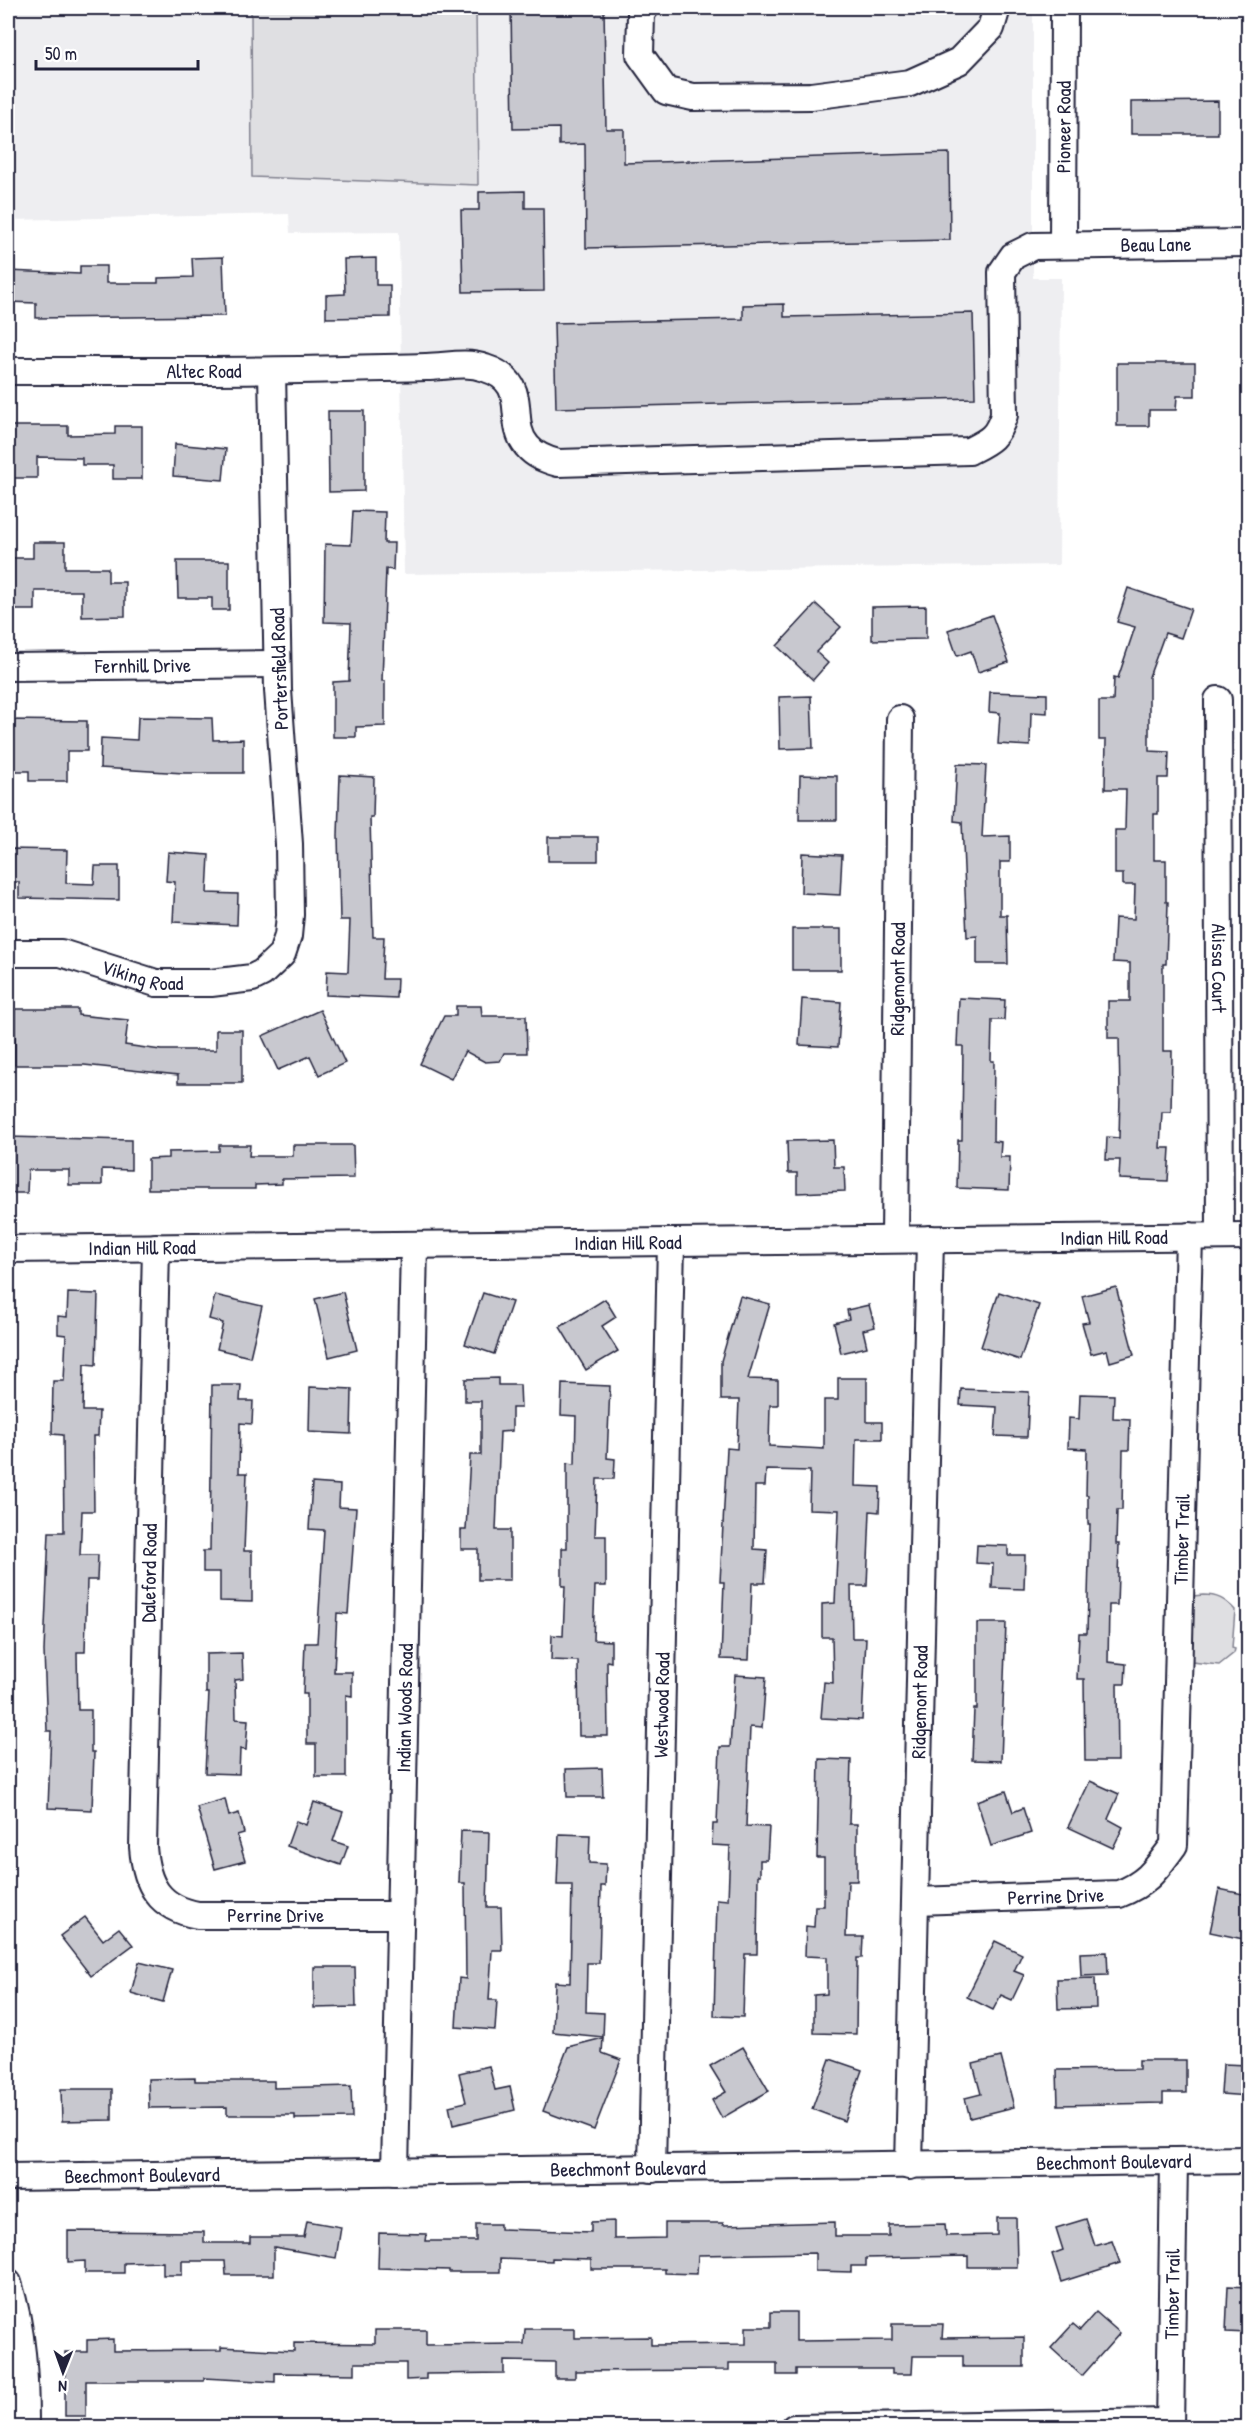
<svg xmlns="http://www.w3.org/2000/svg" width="1256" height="2435" viewBox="0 0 1256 2435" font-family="'Patrick Hand',sans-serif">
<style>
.built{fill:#eeeef1}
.green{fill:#dfdfe2;stroke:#80808e;stroke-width:1.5}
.building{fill:#c8c8cf;stroke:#22223b;stroke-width:1.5}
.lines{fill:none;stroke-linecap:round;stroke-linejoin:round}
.minor-casing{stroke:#22223b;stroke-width:30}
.minor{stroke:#fff;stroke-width:26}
.labels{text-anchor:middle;stroke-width:4.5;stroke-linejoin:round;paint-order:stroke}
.street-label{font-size:20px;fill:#22223b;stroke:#fff}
</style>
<rect width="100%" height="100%" fill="#fff"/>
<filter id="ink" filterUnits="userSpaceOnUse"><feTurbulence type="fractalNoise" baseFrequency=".0167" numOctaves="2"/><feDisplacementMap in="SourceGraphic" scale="12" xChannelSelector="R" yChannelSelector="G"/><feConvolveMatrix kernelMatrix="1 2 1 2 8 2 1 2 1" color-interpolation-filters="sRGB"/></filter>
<g filter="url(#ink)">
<path class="built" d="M8,8H1033V278H1061L1059,565L404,574L399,232L290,233L289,214L8,220Z"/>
<g class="green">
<path d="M251,8H476L478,185L252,177Z"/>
<path d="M1203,1595C1217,1595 1225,1599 1235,1610L1232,1648L1235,1649L1234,1653L1219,1665L1192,1662L1193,1596Z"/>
</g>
<g class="building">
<path d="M604,8L606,129H624V163L949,153L950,240L586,248L585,144L559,145V128L513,129L511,9Z"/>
<path d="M1218,101V134H1131V102Z"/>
<path d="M525,191V208H543L544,291L463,292L461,210H479V192Z"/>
<path d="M223,257L225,316L36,318V303L8,302V271L80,274V266H106V283H158V278L193,277L192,258Z"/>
<path d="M376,258V285H390V317L326,318V295L345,294L344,259Z"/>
<path d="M784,304V317L973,313L975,398L556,408L554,323L743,319V305Z"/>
<path d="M1117,363H1195V396H1177L1176,410H1149V426H1117Z"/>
<path d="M328,411H364V491L329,492Z"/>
<path d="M8,426H68V435L115,434V426H142V479H113V465H82V458L37,457V478H8Z"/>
<path d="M175,444L226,449L223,480L173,476Z"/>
<path d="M353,511L385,512L384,543H394L393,570L386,569L382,681H385V726L356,727V737H333V682L349,681L351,623L324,622L325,544L351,545Z"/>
<path d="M33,542H65V568H108V582H125V616L82,617V591H35V610H10L11,558H33Z"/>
<path d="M177,561H229V610H212V598H178Z"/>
<path d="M1128,588L1191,609L1181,638L1165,633L1149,677V751L1169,752L1168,778H1158V814H1154V860H1166V902H1168L1166,964H1163V1051H1172L1171,1112H1162L1160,1148H1170L1168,1181L1119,1179L1120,1160H1106L1107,1137L1119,1138L1120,1096L1119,1038H1108V1001H1130V963L1113,962L1115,918L1134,919L1135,885H1123V874H1115V830H1125L1126,789H1105L1106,740H1099V701H1113L1114,677L1118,678L1135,627L1117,622Z"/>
<path d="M816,604L841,627L816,652L828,663L813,680L777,646Z"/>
<path d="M926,606V639L872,640V607Z"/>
<path d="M992,615L1009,662L978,672L971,651L957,656L948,630Z"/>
<path d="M990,692L1047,694V713L1031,712L1030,746L998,744L1000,713L989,712Z"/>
<path d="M811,696L813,748L780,749L779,697Z"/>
<path d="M138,717L212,718L213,740L243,739V773H184L100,768L101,738L137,740Z"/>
<path d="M8,720L87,721V751H67V781H29V771H8Z"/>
<path d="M957,764L986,765L982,837L1010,836V862H1000V915H1007L1008,964H977V936L967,937L962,822L954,821Z"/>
<path d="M340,775L374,777L373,817H370L373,937H384L382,979H397L396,998L326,995L327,971L348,972L350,920H340L338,835Z"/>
<path d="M800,775L837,776V820H799Z"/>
<rect x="548" y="837" width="50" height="24"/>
<path d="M8,849L67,850L66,883L94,884L95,866H119V900L19,898V882H8Z"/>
<path d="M168,852L209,855L207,893L238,894L237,925L173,922L175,882L166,881Z"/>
<path d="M802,853L842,855L840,895L801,893Z"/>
<rect x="792" y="929" width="49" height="41"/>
<path d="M959,998L1005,1000L1004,1020H992L991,1061H994L993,1141L1001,1142L1000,1157H1010L1009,1190L957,1188L958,1140H962L963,1046H957Z"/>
<path d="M802,999L841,1002L838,1047L799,1045Z"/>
<path d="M456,1006H481L482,1016H526L527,1053H504L500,1061L485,1062L465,1051L451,1079L420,1064L444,1016H456Z"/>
<path d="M15,1009H78V1015L128,1020L125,1045L161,1050H216V1030H242V1083H178V1075L84,1065H15Z"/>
<path d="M320,1010L345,1063L319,1075L310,1056L278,1070L262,1036Z"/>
<path d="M8,1137L131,1140V1170L102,1169V1185H69V1170H28L27,1193H8Z"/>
<path d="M833,1140L834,1167H844L845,1191L797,1193V1173H788L787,1141Z"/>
<path d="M219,1145H250L249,1156H293V1145H353L354,1178L282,1179V1184L255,1185V1189H148V1159L168,1158V1152L219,1151Z"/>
<path d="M1116,1287L1134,1355L1110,1362L1107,1350L1091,1354L1082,1323L1089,1322L1082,1296Z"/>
<path d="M343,1292L357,1350L329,1357L315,1299Z"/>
<path d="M999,1292L1039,1305L1020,1360L981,1347Z"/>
<path d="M68,1293L98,1294L96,1365L84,1364L83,1411H99L98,1436H93L94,1511H82L80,1555H98L97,1580H87L85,1652H77L78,1710H91V1752H94L92,1810L48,1808L51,1731H47L44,1651L49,1532H64L63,1435L52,1434L53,1381H64L66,1335L58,1334V1316L67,1317Z"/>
<path d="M483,1293L512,1302L494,1354L465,1344Z"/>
<path d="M215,1295L262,1306L250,1357L217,1349L223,1323L209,1319Z"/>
<path d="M740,1296L770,1304L748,1379L778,1380V1405H770L769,1446L824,1449V1400H838V1378H867V1422H882V1439H856L855,1486L880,1487L879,1512L870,1511L867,1586H851L852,1638H866L862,1720L821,1718L824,1682L833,1683L832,1637H822V1604L835,1603L839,1510L809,1509L810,1471L766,1470L765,1486H755L754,1549L767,1550L765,1583H752L749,1660L721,1659L724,1582H720L727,1448L737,1449L739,1400H721V1361Z"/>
<path d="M605,1299L616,1317L602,1326L618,1351L586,1370L560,1327Z"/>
<path d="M869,1305L875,1327L863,1330L867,1347L841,1353L834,1323L849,1319L847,1310Z"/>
<path d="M498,1378V1385H520L521,1408H512V1431L500,1432L496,1530H510V1580H478V1549H461V1530H466L470,1455H481V1401H465V1379Z"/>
<path d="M562,1384L610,1386L607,1458L615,1459L614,1479H597L595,1536H606V1586H595L593,1640L611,1641V1662L607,1661L608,1736H579L578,1661L551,1660L552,1635L563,1636L565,1586H562V1548H567V1463L575,1464L576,1416L561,1415Z"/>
<path d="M212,1385H241L240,1401H253L252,1424L240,1423L239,1473H247L244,1551H252V1602L220,1601V1572H203V1551H210Z"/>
<path d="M310,1387L352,1389L351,1434L309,1432Z"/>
<path d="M961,1389L1029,1392L1027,1437L995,1436L997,1407L960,1405Z"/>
<path d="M1080,1394L1114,1395L1113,1418L1130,1419L1129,1450H1123L1122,1510H1117L1116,1544H1119L1117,1605H1109L1108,1662L1126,1664L1125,1684H1117L1118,1761H1085L1084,1679H1077L1079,1633H1087L1090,1524H1088V1495H1086L1087,1449L1068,1448L1069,1418L1079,1419Z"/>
<path d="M312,1483L340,1485L339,1507L356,1508L348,1614L337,1613L334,1672H352V1696L346,1695V1777H316V1744H307V1694H303L305,1643H317L324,1530L309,1529Z"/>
<path d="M977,1545L1008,1546V1555H1025L1024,1589L992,1588L993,1564L976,1563Z"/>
<path d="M977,1623H1006L1001,1761L972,1760L974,1709H977Z"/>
<path d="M242,1653L243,1679L235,1680L236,1719L248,1720L246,1750L240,1749L239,1774L205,1773L209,1693H206V1654Z"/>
<path d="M735,1675L766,1677L762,1728L750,1727L746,1826L769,1827L767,1860H760V1875H758L757,1954H745L743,2017L714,2016L717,1899L728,1900L730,1846L712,1845L713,1824H717L720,1747H730Z"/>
<path d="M819,1759L851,1760L849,1824H857V1881H848L846,1937H863L862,1958H857L856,2034L814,2033V1995L827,1994V1957L805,1956L806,1926L814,1927L815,1906H824V1858H817Z"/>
<path d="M602,1768L603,1797H567L566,1769Z"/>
<path d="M1090,1781L1119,1794L1108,1819L1123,1827L1113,1848L1068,1827Z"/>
<path d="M1006,1791L1013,1812L1023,1808L1031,1833L991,1846L977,1801Z"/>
<path d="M225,1799L229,1816L239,1813L244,1833L237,1835L245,1861L215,1869L197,1807Z"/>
<path d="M314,1802L343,1812L333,1841L348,1846L341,1865L287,1846L296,1821L306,1825Z"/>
<path d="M461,1831L489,1832L487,1907H501L502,1950H492L489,2000H497L495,2030L456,2027L459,1978L466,1979L465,1883H459Z"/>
<path d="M559,1834L590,1835L589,1863L606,1864L605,1886H601L599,1963H587L586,2012L604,2013L603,2037L553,2032L555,1982L570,1983L572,1885H557Z"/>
<path d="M1219,1889L1248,1895V1940L1210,1932Z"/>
<path d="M85,1917L103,1940L119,1928L133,1945L91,1976L60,1936Z"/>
<path d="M995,1941L1022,1954L1014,1971L1024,1975L1012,2000L1001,1995L993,2010L967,1997Z"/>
<path d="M1107,1952L1108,1975L1081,1976L1080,1953Z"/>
<path d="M139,1962L172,1970L163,2002L131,1993Z"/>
<path d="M314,1967H355L356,2007L314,2008Z"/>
<path d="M1095,1978L1096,2008L1058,2009L1057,1979Z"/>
<path d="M603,2038L602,2053L621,2060L594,2130L543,2111L568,2047Z"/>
<path d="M743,2047L769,2091L722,2118L712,2100L726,2092L710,2066Z"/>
<path d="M1001,2057L1014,2107L970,2118L965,2098L981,2094L973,2064Z"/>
<path d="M830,2059L862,2070L844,2121L812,2109Z"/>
<path d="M1139,2060H1186V2093H1163V2103L1058,2105L1057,2070L1139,2069Z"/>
<path d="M1223,2064L1248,2065V2096L1221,2094Z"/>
<path d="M489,2066L495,2090L510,2087L515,2110L453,2125L449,2106L466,2102L459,2073Z"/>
<path d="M195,2078V2081H274V2088L351,2086L352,2118L295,2119V2115H227V2107L149,2108L148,2079Z"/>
<path d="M61,2089H112V2120L62,2121Z"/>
<path d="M997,2218H1016L1017,2267H968V2256L866,2258V2266H851V2272L815,2271V2253L698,2255L697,2274L665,2273V2269H591V2259L552,2258V2261L500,2259V2272H449V2270L378,2268L379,2233L427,2234L426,2241H476V2224H500V2229L591,2232V2222L614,2221V2239L665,2238V2223H723V2225L835,2222V2236H889V2225L945,2224L946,2236L997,2235Z"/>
<path d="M1086,2219L1095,2246L1112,2241L1120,2263L1061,2282L1052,2254L1063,2250L1056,2228Z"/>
<path d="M307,2221L341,2227L336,2258L274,2247V2275H226L225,2261H182V2275H163V2262L124,2263V2273H85V2261L68,2262V2231L204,2232V2243H250V2237H304Z"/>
<path d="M1228,2286L1248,2287V2333L1226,2332Z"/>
<path d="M771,2312H796V2341L892,2340V2324H943L942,2338L1024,2337V2367H963V2356H913L912,2374H892V2369H796V2375H777V2363H729V2370L575,2371V2378H555V2362L504,2361V2373L426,2374V2379L406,2380V2363H355V2374L275,2373V2382L204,2378V2381H86V2416H65V2352H87V2340L113,2339V2351L221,2350V2347L294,2351V2343L375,2344V2330H426V2345L524,2344L525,2329H575V2338L651,2337V2345L746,2344V2327H771Z"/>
<path d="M1096,2312L1120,2333L1082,2376L1051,2348L1073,2324L1080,2330Z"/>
</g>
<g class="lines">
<g class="minor-casing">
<g id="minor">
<path d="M645,8L641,14L640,55L666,91L693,97L811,96L910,83L959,61L991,28L997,8"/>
<path id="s1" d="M1063,245L1064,8"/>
<path id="s2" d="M8,371C120,371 232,372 344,369C371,368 399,368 426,367C446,367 465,361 485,368C533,383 505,421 527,446C535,456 547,460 558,463L969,451C989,441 997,438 1004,415L1002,272L1013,256L1033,246L1248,243"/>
<path id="s3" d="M8,667L277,664"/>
<path id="s4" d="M1218,700L1220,1236"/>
<path id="s5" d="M8,953H61L156,983H211L252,978L262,973L282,954L288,936L290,915L289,844L278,690L272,371"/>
<path id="s6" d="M895,1239L900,719"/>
<path id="s7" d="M156,1247L143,1847C146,1885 159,1908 198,1915H398"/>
<path id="s8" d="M8,1249L1248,1236"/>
<path id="s9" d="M916,1901L1119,1894C1148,1883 1156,1869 1174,1845L1189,1236"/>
<path id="s10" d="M909,2166L930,1239"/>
<path id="s11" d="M652,2169L671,1242"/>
<path id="s12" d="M395,2172L414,1245"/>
<path id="s13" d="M8,2177L1248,2160"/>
<path d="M8,2283C23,2330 25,2378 25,2428"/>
<path d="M794,2428L1170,2422"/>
<path id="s14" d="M1170,2428L1174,2161"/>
</g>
</g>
<use href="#minor" class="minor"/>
</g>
</g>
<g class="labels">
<g class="street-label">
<text dy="7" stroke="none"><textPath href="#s1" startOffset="118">Pioneer Road</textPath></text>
<text dy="7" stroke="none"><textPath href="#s2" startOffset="1380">Beau Lane</textPath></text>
<text dy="7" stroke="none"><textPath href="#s2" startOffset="196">Altec Road</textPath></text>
<text dy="7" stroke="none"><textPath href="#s3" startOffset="135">Fernhill Drive</textPath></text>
<text transform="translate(279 669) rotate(-92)" y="7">Portersfield Road</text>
<text dy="7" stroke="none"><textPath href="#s4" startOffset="268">Alissa Court</textPath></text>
<text dy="7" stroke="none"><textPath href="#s5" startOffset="138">Viking Road</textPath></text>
<text dy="7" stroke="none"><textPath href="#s6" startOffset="260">Ridgemont Road</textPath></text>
<text dy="7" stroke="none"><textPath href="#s8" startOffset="1106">Indian Hill Road</textPath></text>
<text dy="7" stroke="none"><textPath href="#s8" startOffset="620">Indian Hill Road</textPath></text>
<text dy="7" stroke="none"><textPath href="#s8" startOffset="134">Indian Hill Road</textPath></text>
<text dy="7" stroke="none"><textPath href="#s9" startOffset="584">Timber Trail</textPath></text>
<text transform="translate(149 1573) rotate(-89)" y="7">Daleford Road</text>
<text dy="7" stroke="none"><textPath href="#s10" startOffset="464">Ridgemont Road</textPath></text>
<text dy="7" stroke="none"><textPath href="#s11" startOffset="464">Westwood Road</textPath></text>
<text dy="7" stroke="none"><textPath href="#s12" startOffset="464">Indian Woods Road</textPath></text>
<text dy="7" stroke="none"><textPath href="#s9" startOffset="140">Perrine Drive</textPath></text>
<text dy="7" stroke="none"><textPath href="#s7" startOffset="774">Perrine Drive</textPath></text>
<text dy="7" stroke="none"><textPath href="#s13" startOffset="1106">Beechmont Boulevard</textPath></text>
<text dy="7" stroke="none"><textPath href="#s13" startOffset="620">Beechmont Boulevard</textPath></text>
<text dy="7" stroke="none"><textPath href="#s13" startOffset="134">Beechmont Boulevard</textPath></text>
<text dy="7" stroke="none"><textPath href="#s14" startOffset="134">Timber Trail</textPath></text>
</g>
</g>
<rect width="1256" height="2435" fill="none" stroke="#fff" stroke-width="30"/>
<rect x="15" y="15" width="1226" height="2405" fill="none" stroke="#22223b" stroke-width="2" filter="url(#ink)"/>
<g transform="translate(63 2372) rotate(181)" stroke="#ffffff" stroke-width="4.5" paint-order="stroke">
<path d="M0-4.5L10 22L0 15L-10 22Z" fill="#22223b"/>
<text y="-9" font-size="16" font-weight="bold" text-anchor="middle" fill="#22223b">N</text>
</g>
<path d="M36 60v9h162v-9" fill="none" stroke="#22223b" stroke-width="3"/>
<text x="45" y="60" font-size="18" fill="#22223b" stroke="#ffffff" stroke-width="4.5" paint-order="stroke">50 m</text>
</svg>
